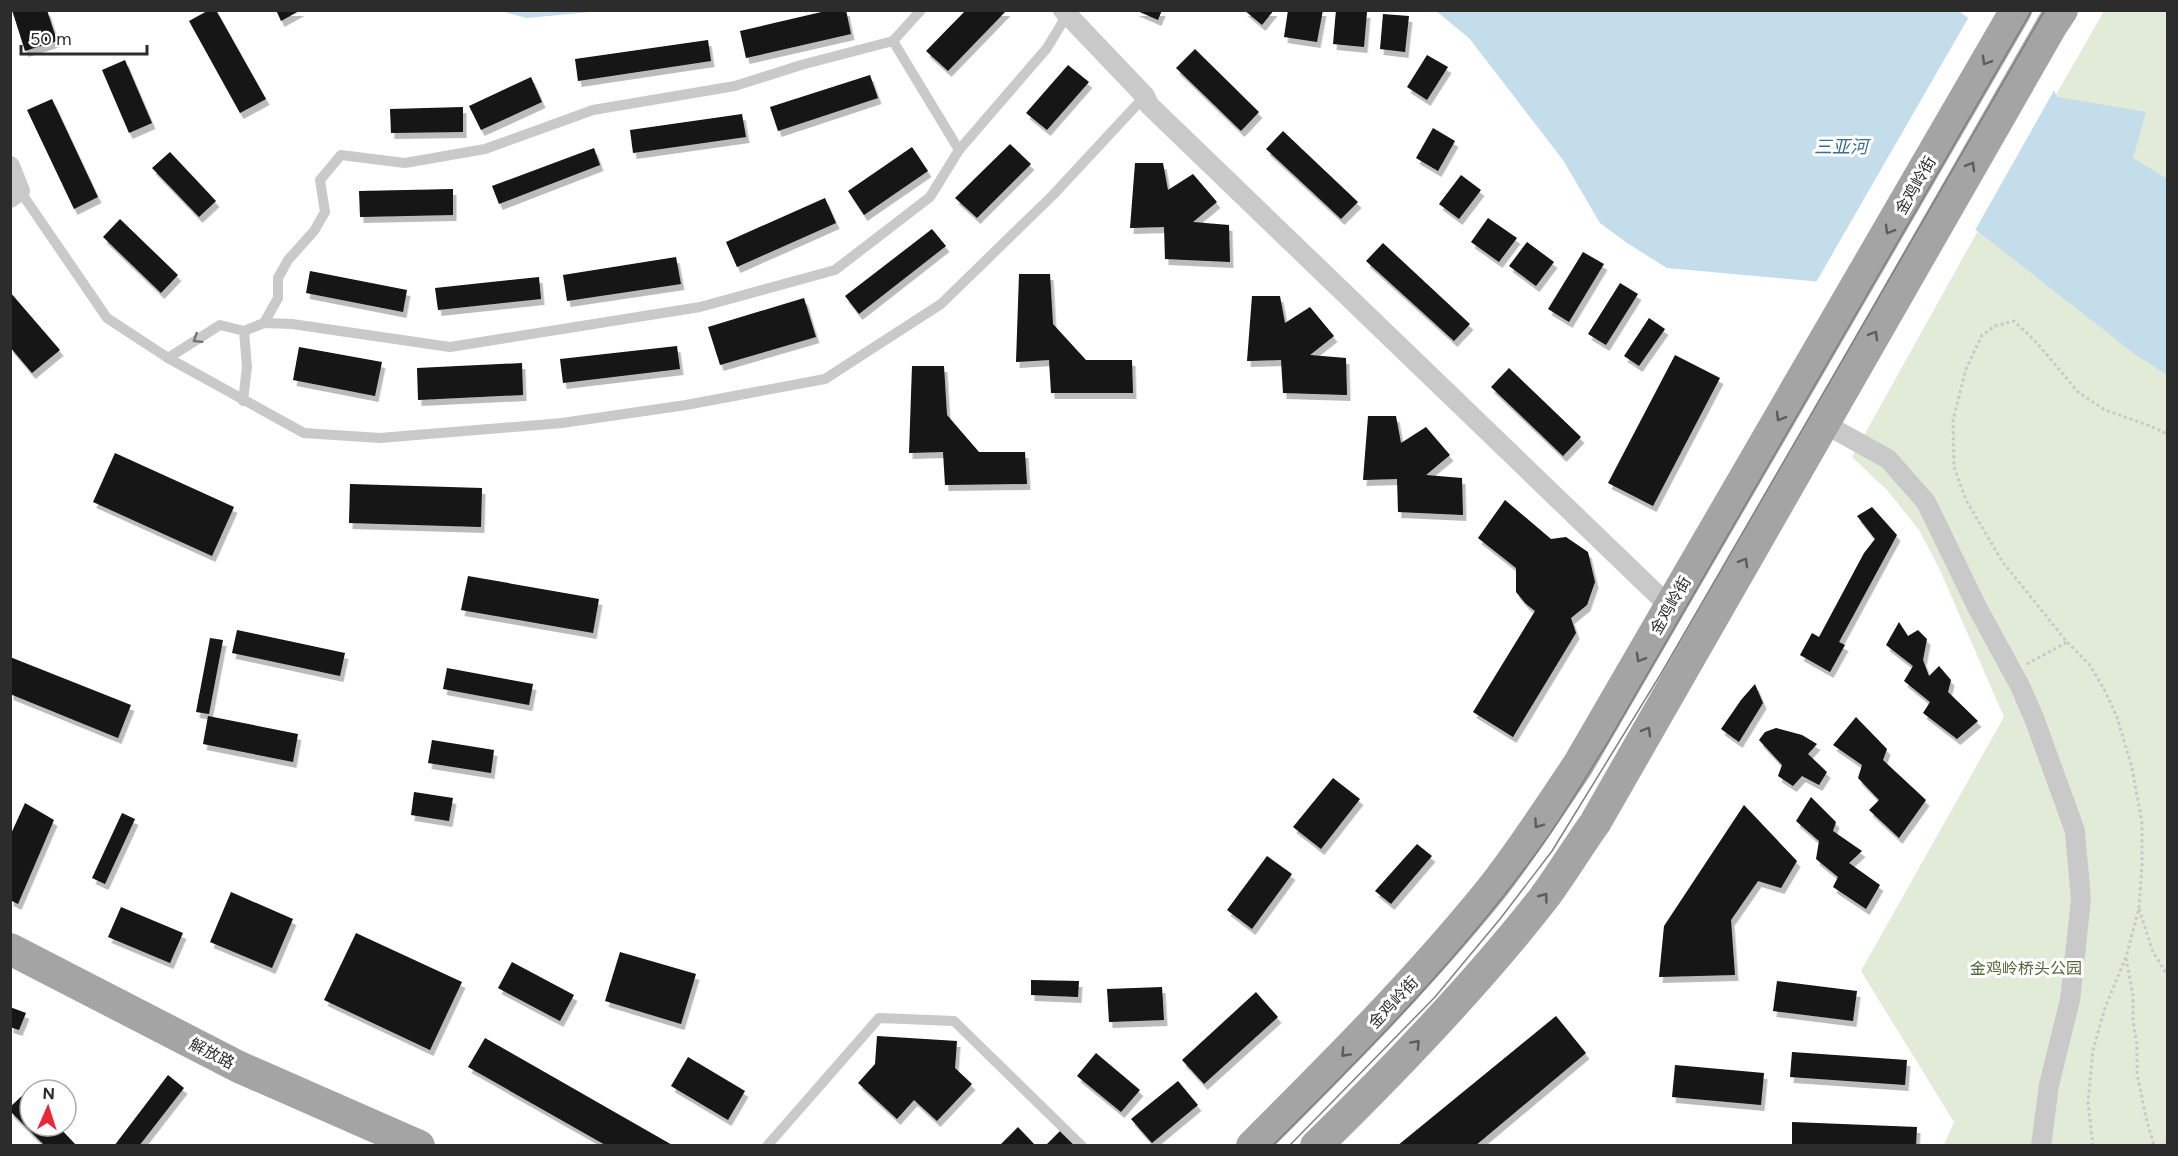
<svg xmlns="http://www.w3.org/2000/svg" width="2178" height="1156" viewBox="0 0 2178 1156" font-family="Figtree,'Noto Sans SC',sans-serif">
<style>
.green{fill:#e2ead8}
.water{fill:#c3ddeb}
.pier{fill:#fff}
.building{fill:#131313;filter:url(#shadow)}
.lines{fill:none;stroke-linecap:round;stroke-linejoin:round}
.path{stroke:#c9c9c9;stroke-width:3;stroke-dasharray:3 3;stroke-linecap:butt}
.service{stroke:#c9c9c9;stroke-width:10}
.minor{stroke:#c9c9c9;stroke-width:20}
.primary{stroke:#a4a4a4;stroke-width:32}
.tram{stroke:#818181;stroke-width:1.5}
.oneway{stroke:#5c5c5c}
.oneway2{stroke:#737373}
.labels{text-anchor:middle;stroke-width:6;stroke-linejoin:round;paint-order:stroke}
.street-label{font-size:16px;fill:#2c2c2c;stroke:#fff}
.park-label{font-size:16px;fill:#506838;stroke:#fff}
.water-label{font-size:18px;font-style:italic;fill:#38708f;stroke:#fff}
</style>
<defs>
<filter id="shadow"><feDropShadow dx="3.5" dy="6" stdDeviation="0" flood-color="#0004"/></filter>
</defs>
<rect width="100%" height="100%" fill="#fff"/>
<path class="green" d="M2104,11H2167V1145H1944L1954,1122L1861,971L2004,717L1939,568L1919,530L1887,490L1852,457L1975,236Z"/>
<g class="water">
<path d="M501,11H601L527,18Z"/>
<path d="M1436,11H1959L2049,79L2057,97L2146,112L2133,158L2167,179V375L2136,355L1971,226L1877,287L1667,268L1627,243L1600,223L1563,160L1469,38Z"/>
</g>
<path class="pier" d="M1970,15L2051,77L2056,87L1974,232L1971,229L1878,289L1815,284Z"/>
<g class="building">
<path d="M12,10H47L57,41L25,51Z"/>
<path d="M209,10H216L266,99L240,113L189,21Z"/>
<path d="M276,10H301L281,21Z"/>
<path d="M830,10H846L851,34L746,58L740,31Z"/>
<path d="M966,10H1007L948,71L926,51Z"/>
<path d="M1135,10H1162L1158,20Z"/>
<path d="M1244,10H1274L1262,25Z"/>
<path d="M1288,10H1323L1317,42L1284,37Z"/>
<path d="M1336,10L1367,12L1364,47L1333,44Z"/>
<path d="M1383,14L1409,16L1405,52L1380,49Z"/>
<path d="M708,40L711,61L578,81L575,59Z"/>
<path d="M1195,49L1259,112L1241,131L1176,68Z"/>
<path d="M1427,55L1448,67L1427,100L1407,87Z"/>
<path d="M125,60L152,123L129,133L102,70Z"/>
<path d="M1068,65L1089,82L1047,130L1026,113Z"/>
<path d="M870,75L878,98L778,131L770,107Z"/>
<path d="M531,77L542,102L481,130L469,106Z"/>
<path d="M52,99L98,197L74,209L27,110Z"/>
<path d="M463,107V132L391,133L390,109Z"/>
<path d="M742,114L746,137L633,153L630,130Z"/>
<path d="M1433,128L1455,141L1438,171L1416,158Z"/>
<path d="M1283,131L1358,202L1341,219L1266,149Z"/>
<path d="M1010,144L1031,164L977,218L955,198Z"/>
<path d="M912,147L928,171L864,215L848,191Z"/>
<path d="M594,148L600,165L499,204L492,186Z"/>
<path d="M170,152L216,201L199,217L152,168Z"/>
<path d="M1135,163H1163L1168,190L1193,174L1217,202L1193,222L1229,225L1230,262L1165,259L1164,227L1130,228Z"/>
<path d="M1461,175L1481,190L1459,219L1439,204Z"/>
<path d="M453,189V215L360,217L359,191Z"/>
<path d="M825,198L836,223L737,267L726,242Z"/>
<path d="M1488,218L1517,238L1499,262L1471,242Z"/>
<path d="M120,219L178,275L161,293L103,237Z"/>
<path d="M932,229L946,246L859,314L845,296Z"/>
<path d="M1527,242L1554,262L1536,286L1509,266Z"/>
<path d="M1383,243L1470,324L1454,341L1366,261Z"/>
<path d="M1583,252L1604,264L1569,322L1548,309Z"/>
<path d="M676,257L681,284L567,301L563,275Z"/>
<path d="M310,271L407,290L403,312L306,293Z"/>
<path d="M1019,274H1050L1053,324L1086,360H1132L1133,393H1051L1049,360L1016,362Z"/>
<path d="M539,277L541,299L438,310L435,288Z"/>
<path d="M1620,283L1638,294L1606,345L1588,334Z"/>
<path d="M10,292L60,350L32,373L10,347Z"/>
<path d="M1252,296H1280L1285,323L1310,307L1334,336L1310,355L1346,358L1347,395L1283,393L1281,360L1247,361Z"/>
<path d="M804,298L816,337L720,365L708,327Z"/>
<path d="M1649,318L1665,329L1639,366L1624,356Z"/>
<path d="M677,346L680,369L563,383L560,359Z"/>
<path d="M299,347L382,362L375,396L293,380Z"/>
<path d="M1675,355L1720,378L1653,506L1608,483Z"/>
<path d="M522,363L523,395L418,400L417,368Z"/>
<path d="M912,366H944L947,415L979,452H1025L1027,484L945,485L943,452L909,453Z"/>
<path d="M1509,368L1581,437L1563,456L1491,387Z"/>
<path d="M1368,416H1396L1401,443L1426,427L1450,455L1426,475L1462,478L1463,515L1398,512L1397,479L1363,480Z"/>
<path d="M115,453L234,507L212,556L93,502Z"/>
<path d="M350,484L482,488L481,527L349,523Z"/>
<path d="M1505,500L1551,539L1566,537L1588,552L1595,582L1587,605L1571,618L1576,633L1513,737L1473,712L1535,611L1526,604L1516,592V568L1478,538Z"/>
<path d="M1872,507L1897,535L1839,642L1845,645L1830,672L1800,655L1812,633L1819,637L1864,553L1875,539L1857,516Z"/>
<path d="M468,576L599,599L593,633L461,610Z"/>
<path d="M1899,622L1908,636L1918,630L1927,639L1923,660L1929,676L1939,666L1951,680L1948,692L1978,721L1957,739L1923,713L1930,702L1904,681L1913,666L1886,645Z"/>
<path d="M237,630L345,653L340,676L232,653Z"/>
<path d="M210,638L223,640L209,714L196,712Z"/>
<path d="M10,657L131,705L118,738L10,694Z"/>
<path d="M447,668L533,684L529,705L443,689Z"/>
<path d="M1755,684L1763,703L1739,742L1721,729L1741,700Z"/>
<path d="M208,716L298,734L293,762L203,744Z"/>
<path d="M1856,717L1887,749L1883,760L1926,800L1899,838L1869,810L1879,800L1858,778L1862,765L1833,745Z"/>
<path d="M1776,728L1802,735L1817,744L1808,754L1827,772L1819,785L1802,776L1793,786L1778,776L1782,765L1759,740L1765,732Z"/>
<path d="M432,740L494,750L491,773L428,763Z"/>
<path d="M1333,778L1360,799L1321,849L1293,827Z"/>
<path d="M414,792L453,798L449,821L411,815Z"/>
<path d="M1811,797L1836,822L1833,831L1862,851L1849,863L1880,885L1866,909L1833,887L1838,877L1816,859L1819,841L1796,821Z"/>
<path d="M25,803L54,820L18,904L10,900V836Z"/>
<path d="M1744,805L1797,861L1781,888L1758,881L1731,920L1735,975L1659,977L1664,926Z"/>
<path d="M122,813L135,819L105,884L92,878Z"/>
<path d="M1417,844L1432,856L1391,904L1375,891Z"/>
<path d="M1267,856L1292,874L1252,929L1227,910Z"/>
<path d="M231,892L293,919L272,968L210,942Z"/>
<path d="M121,907L183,933L170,963L108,937Z"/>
<path d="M356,933L462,982L430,1050L324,1000Z"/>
<path d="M620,952L696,974L681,1024L605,1001Z"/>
<path d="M512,962L574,995L560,1021L498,988Z"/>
<path d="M1031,980L1079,981L1078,997L1031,995Z"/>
<path d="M1777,981L1857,991L1853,1021L1773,1011Z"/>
<path d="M1162,987L1164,1020L1109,1022L1107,989Z"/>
<path d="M1256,992L1278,1017L1204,1084L1182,1060Z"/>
<path d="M10,1007L26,1013L19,1030L10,1027Z"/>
<path d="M1556,1016L1586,1053L1475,1146H1397Z"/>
<path d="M877,1036L957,1041L955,1068L972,1084L937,1121L914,1100L897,1119L858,1083L875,1064Z"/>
<path d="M485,1038L674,1146H607L468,1067Z"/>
<path d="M1792,1052L1907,1060L1905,1085L1790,1077Z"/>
<path d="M1096,1053L1140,1090L1121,1112L1077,1076Z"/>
<path d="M688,1057L745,1091L728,1120L671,1086Z"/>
<path d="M1675,1065L1764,1073L1761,1105L1672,1097Z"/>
<path d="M168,1075L184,1088L139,1146H114Z"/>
<path d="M1178,1081L1198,1105L1152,1143L1131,1119Z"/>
<path d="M25,1093L30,1099V1126H58L77,1146H45L10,1111V1107Z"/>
<path d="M1792,1122L1917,1127L1916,1146H1792Z"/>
<path d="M1018,1127L1036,1146H999Z"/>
<path d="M1062,1129L1077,1146H1045Z"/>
</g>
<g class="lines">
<g class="path">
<path d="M2167,10L2168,11"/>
<path d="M2027,664L2067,642"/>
<path d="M2139,909L2153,952L2168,976"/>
<path d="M2126,958L2133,995V1020L2137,1045V1074L2146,1117L2154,1146"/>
<path d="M2093,1146L2088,1103L2093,1050L2105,1008L2126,957L2139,908L2142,864V823L2132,768L2117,717L2104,689L2089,664L2067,642L2002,561L1966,500L1954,467L1953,420L1966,369L1982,335L1995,326L2014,321L2037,343L2078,392L2105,410L2145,424L2168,434"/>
<path d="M2160,1146L2168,1142"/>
</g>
<g class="service">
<path d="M921,10L893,41L959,150"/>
<path d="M20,191L107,318L168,358L304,433L380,438L562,423L686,405L825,379L941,304L1053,195L1145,96"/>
<path d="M264,323L278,298V278L288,260L314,231L325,212L320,180L341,155L405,163L485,149L593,110L735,86L801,65L893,41"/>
<path d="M244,331L264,323L292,324L450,347L700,307L835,270L930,197L959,150L1047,48L1067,15"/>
<path d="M168,358L220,325L244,331L247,367L243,401"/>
<path d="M767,1146L879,1018L954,1021L1082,1146"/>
</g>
<g class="minor">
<path d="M1063,10L1145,96L1149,105L1669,606"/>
<path d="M10,166L20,191L10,198"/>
<path d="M1823,423L1888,459L1926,502L1977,607L2020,686L2034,718L2075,831L2081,900L2070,1000L2049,1085L2041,1146"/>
</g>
<g class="primary">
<path d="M10,949L239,1067L419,1146"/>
<path d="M1252,1146C1334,1064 1416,982 1489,892C1521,852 1549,808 1578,765L2016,10"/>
<path d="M1316,1146C1396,1068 1474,987 1543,899C1561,875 1577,848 1595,823L2052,25L2062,10"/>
</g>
<g class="tram">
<path d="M1272,1146C1368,1051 1463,955 1542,845C1566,812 1586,776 1608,742L2032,10"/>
<path d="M1289,1146L1435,997L1500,919L1552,851L1662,672L2045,10"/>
</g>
</g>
<defs><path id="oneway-chevron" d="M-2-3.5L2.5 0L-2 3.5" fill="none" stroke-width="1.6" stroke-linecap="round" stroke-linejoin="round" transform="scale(1.5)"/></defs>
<g class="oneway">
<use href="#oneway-chevron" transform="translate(1986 61) rotate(120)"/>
<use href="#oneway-chevron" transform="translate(1971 166) rotate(-60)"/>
<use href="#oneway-chevron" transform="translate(1889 230) rotate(120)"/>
<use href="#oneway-chevron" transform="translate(1874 335) rotate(-60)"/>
<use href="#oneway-chevron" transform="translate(1780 417) rotate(120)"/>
<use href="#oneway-chevron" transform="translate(1744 562) rotate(-60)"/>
<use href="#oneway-chevron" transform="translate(1640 658) rotate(120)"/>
<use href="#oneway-chevron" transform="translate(1647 731) rotate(-60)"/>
<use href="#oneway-chevron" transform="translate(1538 824) rotate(125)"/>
<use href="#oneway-chevron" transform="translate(1544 897) rotate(-53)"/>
<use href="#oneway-chevron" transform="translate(1416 1044) rotate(-47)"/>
<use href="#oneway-chevron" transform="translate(1345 1053) rotate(133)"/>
</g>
<use class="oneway2" href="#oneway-chevron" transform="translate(197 339) rotate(148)"/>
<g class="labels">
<g class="street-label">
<text transform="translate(1915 185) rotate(-60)" y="6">金鸡岭街</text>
<text transform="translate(1670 605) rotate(-60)" y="6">金鸡岭街</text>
<text transform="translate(1393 1002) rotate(-47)" y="6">金鸡岭街</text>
<text transform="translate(212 1053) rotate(27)" y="6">解放路</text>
</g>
<g class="park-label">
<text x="2026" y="974">金鸡岭桥头公园</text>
</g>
<g class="water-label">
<text x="1841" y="153">三亚河</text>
</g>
</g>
<rect width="2178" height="1156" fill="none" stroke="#2c2c2c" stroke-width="24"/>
<g transform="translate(48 1108) rotate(3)"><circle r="28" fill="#ffffff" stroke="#ababab" stroke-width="1.5"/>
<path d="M0-4.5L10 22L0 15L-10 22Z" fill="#ea263a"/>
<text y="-9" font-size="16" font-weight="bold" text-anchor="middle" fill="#2c2c2c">N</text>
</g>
<path d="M21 45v9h126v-9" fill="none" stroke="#2c2c2c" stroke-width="3"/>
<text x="30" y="45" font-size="18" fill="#2c2c2c" stroke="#ffffff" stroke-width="4.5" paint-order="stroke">50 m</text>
</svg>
